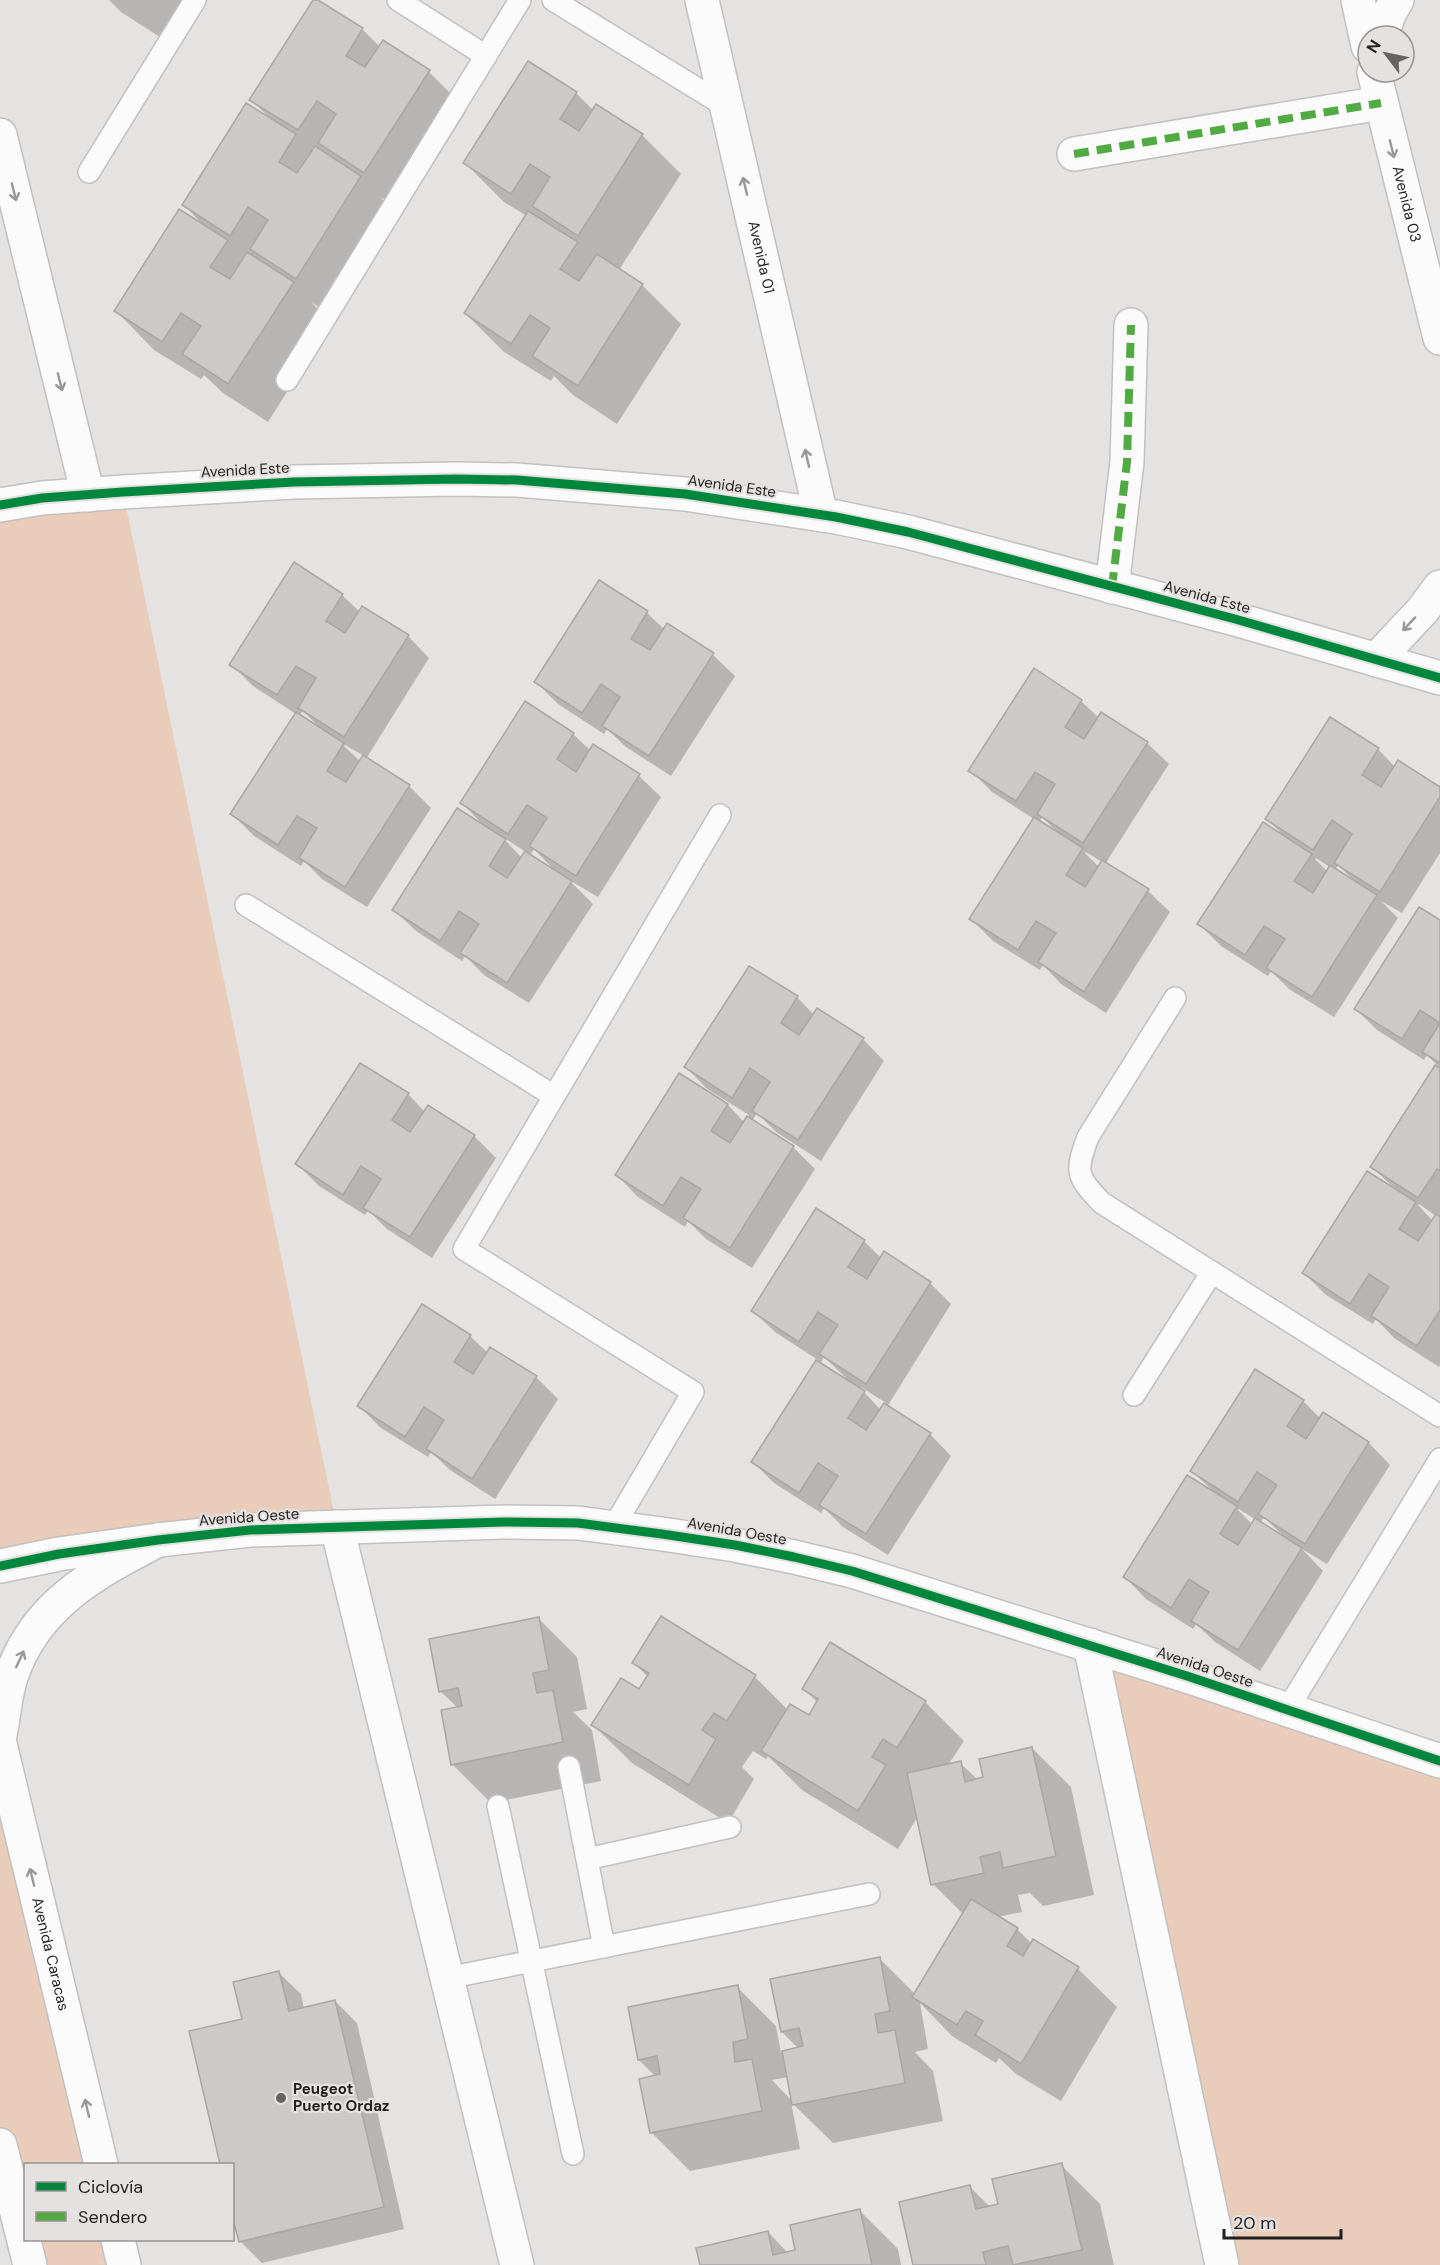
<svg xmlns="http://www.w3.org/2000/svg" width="1440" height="2265" viewBox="0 0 1440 2265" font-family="'DM Sans',sans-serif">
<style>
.green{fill:#e9ccb9}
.shadow{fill:#0003;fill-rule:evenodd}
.building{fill:#ccc9c9;stroke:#a8a6a6;stroke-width:1.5}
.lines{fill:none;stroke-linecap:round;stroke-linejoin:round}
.lane-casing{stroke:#c2c0c0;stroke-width:24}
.street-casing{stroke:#c2c0c0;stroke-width:36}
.secondary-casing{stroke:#c2c0c0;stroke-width:36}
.lane{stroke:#fbfbfb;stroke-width:21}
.street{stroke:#fbfbfb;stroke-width:33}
.secondary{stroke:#fbfbfb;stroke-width:33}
.quiet{stroke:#52aa43;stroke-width:8;stroke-dasharray:15 8;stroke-linecap:butt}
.cycleway-casing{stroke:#e6e1e1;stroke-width:13}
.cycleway{stroke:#00873e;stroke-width:9}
.oneway{stroke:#999898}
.poi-dot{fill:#666363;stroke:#e6e1e1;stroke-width:2}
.labels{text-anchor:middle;stroke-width:4.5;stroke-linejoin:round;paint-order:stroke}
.street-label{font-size:15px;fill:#211f1f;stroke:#e6e1e1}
.poi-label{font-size:15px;font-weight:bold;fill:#211f1f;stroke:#e6e1e1;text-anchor:start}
</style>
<rect width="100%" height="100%" fill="#e5e2e2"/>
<g class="green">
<path d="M123,492L337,1527L0,1566V505Z"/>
<path d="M1090,1645L1440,1761V2265H1222Z"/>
<path d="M0,1744L101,2164H26V2240H118L124,2265H30L0,2145Z"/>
</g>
<g class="shadow">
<path d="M109,0H192L166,41L121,12Z"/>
<path d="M315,0L363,30L380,47L429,72L467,110L404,210L380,197L399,216L336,316L312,303L331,322L268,422L223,393L204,375L201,379L154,350L116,311L204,226L184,205L270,118L251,100Z"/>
<path d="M576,93L593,110L642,135L681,174L619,270L642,285L681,324L617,424L573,395L554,376L551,381L504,352L465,313L527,216L504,202L465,163Z"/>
<path d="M342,595L360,612L408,636L429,658L366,759L409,786L431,808L367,907L322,879L304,861L301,866L254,836L232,814L296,714L253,686L231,664ZM303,711L319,727L299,716ZM345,745L364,756L361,762L344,746Z"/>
<path d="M647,613L665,630L668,625L713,655L735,676L671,776L626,747L607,729L604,734L558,704L536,682Z"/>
<path d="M1081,701L1099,718L1147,743L1169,764L1105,864L1148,891L1170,912L1106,1013L1061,984L1043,965L1040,970L993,941L971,919L1034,819L992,792L970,770ZM1042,817L1056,831L1039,822ZM1086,852L1102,862L1099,867L1085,853Z"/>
<path d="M526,703L573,734L591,751L594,747L639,776L661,797L598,897L569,880L593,904L529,1003L484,975L465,956L462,961L416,931L394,910L483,825L462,803ZM506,839L526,852L522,858L505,840ZM534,849L554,870L530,856Z"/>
<path d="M1331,719L1378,749L1395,767L1440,789V853L1402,913L1381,901L1398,918L1334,1017L1289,989L1271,971L1268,976L1221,946L1199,924L1284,836L1267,819ZM1316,858L1331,868L1328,872L1315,859ZM1338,865L1353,880L1335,870Z"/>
<path d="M1440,922V1068L1427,1055L1424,1060L1377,1030L1356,1009Z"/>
<path d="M797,997L814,1015L863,1039L884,1061L821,1161L776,1132L757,1113L752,1121L793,1147L815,1169L752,1268L706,1239L688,1221L685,1227L638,1197L617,1175L680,1075L728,1105L745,1123L749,1115L707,1089L686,1067Z"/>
<path d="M1440,1070V1365L1439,1367L1394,1338L1376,1319L1373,1324L1326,1295L1304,1273L1393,1187L1372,1167ZM1419,1204L1436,1216L1433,1221L1418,1205Z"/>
<path d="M408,1094L425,1112L474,1136L496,1158L432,1258L387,1229L368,1210L365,1215L319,1186L297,1164Z"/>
<path d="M864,1241L881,1258L930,1283L951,1304L887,1407L930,1434L951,1456L888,1555L843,1527L824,1508L821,1513L774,1483L753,1462L818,1360L775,1332L753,1311ZM824,1357L847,1379L820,1364ZM861,1387L886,1403L881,1410L860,1388Z"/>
<path d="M423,1306L470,1336L488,1353L490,1349L536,1377L558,1399L495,1499L450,1470L431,1452L428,1457L381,1428L359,1406Z"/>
<path d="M1303,1401L1320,1418L1323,1414L1369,1443L1390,1465L1327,1564L1302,1549L1323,1571L1260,1671L1215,1642L1196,1624L1193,1629L1146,1599L1125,1577L1213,1491L1192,1471ZM1239,1509L1256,1520L1253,1525L1238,1510ZM1264,1517L1282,1535L1281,1536L1260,1523Z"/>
<path d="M538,1618L577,1657L587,1709L573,1712L592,1730L601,1781L491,1803L452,1764L458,1708L440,1691Z"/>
<path d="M634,1663L755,1677L788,1710L809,1717L818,1703L804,1689L925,1702L964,1741L948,1765L960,1763L978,1780L1032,1748L1071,1787L1094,1895L1043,1906L1030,1893L1018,1895L1022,1912L998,1917L1017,1929L1032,1944L1033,1941L1078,1969L1117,2007L1061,2101L1016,2074L999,2058L996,2063L952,2036L920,2003L928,2049L915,2052L933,2071L943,2121L833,2143L791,2102L800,2149L690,2171L651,2132L656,2077L639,2060L737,1987L776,2026L781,2053L799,2049L782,2032L880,1959L915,1994L964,1915L933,1884L918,1816L898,1849L802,1790L768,1756L766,1759L753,1751L742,1767L754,1779L728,1823L632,1763L593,1725L639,1691L648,1677ZM788,2077L793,2102L772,2080Z"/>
<path d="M279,1973L301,1994L304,2009L335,2001L357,2023L404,2229L262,2263L240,2241L232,2164H222L191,2033L243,2020Z"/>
<path d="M1061,2165L1100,2204L1114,2265H915L970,2187L990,2207L1000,2205Z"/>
<path d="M859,2210L898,2249L901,2265H702L768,2232L788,2253L797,2251Z"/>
</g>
<g class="building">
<path d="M313,0H318L363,28L346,56L365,67L383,40L430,70L364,173L318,143L336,114L317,101L298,130L249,100Z"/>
<path d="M528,61L577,92L560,119L579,131L596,104L643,134L578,236L532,206L550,177L530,164L511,194L463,163Z"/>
<path d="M246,103L296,134L279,162L297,173L315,146L361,176L296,279L250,249L268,220L248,207L230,236L182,205Z"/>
<path d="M179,209L228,240L210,267L230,279L247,252L294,282L228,384L182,354L201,326L181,313L162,342L114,311Z"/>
<path d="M528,211L578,242L560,269L579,281L597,254L643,284L578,386L532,356L550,328L530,315L511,344L464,313Z"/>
<path d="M294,562L343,594L326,621L345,633L362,606L409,635L344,737L298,708L316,678L296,666L277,695L229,665Z"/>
<path d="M599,580L648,611L631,639L650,650L667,623L714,653L649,756L602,726L620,697L601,684L582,713L534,682Z"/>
<path d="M1034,668L1082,700L1065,727L1084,739L1101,712L1148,742L1083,843L1037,814L1055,784L1035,772L1016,801L968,771Z"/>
<path d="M525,701L574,733L557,759L576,772L593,744L640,774L576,876L529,846L547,818L527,805L508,834L460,803Z"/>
<path d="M296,712L344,743L327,771L346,782L363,755L410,785L345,887L299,858L317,828L297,816L278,845L230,814Z"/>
<path d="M1330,717L1379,748L1362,775L1381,787L1398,760L1440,787V797L1380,892L1334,863L1352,834L1332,820L1313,850L1265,819Z"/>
<path d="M457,808L506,839L489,866L507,878L525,851L572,881L507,983L460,953L479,924L459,911L440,941L392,910Z"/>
<path d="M1034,817L1083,848L1066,875L1085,887L1102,860L1149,889L1084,992L1038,962L1056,933L1036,921L1018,950L969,919Z"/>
<path d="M1263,822L1312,854L1294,881L1313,893L1330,865L1377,895L1312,997L1266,968L1285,939L1264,926L1245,955L1197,924Z"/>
<path d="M1419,907L1440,920V1023L1420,1010L1402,1039L1354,1009Z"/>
<path d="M749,966L798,996L781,1023L799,1035L817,1008L864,1038L798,1140L752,1111L770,1082L750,1068L732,1098L684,1067Z"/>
<path d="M1440,1023V1063L1422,1052Z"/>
<path d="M360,1063L409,1093L392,1120L410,1132L428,1105L475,1135L410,1237L363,1208L381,1179L361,1166L343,1195L295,1164Z"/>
<path d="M1435,1065L1440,1068V1171L1437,1169L1418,1198L1370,1167Z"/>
<path d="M679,1073L728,1104L711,1131L730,1143L747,1116L794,1146L730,1248L683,1218L701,1189L681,1177L663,1206L615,1175Z"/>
<path d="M1367,1171L1416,1202L1399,1229L1418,1241L1436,1214L1440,1217V1310L1417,1346L1371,1316L1389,1287L1369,1274L1350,1304L1302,1273Z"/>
<path d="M816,1208L865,1240L848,1267L867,1279L884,1251L931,1282L866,1384L819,1354L838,1325L818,1312L799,1342L751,1311Z"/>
<path d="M422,1304L471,1335L454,1362L473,1374L490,1347L537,1376L472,1479L426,1449L444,1420L424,1407L405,1437L357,1406Z"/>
<path d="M816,1360L865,1391L848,1418L866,1430L884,1403L931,1433L866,1534L819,1505L838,1476L818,1463L799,1493L751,1462Z"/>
<path d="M1255,1369L1304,1400L1287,1426L1306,1439L1323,1412L1369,1442L1305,1544L1258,1514L1277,1485L1257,1472L1238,1502L1190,1471Z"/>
<path d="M1187,1475L1237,1506L1220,1534L1238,1545L1255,1518L1302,1548L1238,1650L1191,1621L1209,1592L1189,1579L1171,1608L1123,1577Z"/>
<path d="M661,1616L756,1675L727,1721L714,1713L702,1730L716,1739L689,1785L591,1725L621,1678L639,1689L649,1673L632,1663Z"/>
<path d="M539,1617L549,1670L533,1673L537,1693L553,1690L563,1742L451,1765L441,1710L462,1706L458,1688L439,1692L429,1639Z"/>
<path d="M830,1642L926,1701L897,1748L883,1739L872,1757L886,1765L858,1811L761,1751L790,1704L809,1715L818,1699L802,1689Z"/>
<path d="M1032,1747L1056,1856L1003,1868L1000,1852L980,1857L984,1873L931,1885L907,1773L961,1761L965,1782L983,1777L979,1759Z"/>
<path d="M971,1899L1018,1928L1007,1946L1023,1956L1033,1939L1079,1967L1021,2064L975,2035L983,2021L966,2011L957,2025L912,1997Z"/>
<path d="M880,1957L890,2011L875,2014L878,2033L895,2030L905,2083L792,2105L782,2051L803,2046L799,2028L781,2032L770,1979Z"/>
<path d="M279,1971L289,2011L335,2000L384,2207L239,2242L232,2216V2164H220L189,2031L242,2019L233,1982Z"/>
<path d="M738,1985L748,2039L733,2042L735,2062L752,2059L762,2111L650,2133L639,2079L660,2074L657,2056L638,2060L628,2007Z"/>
<path d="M1062,2163L1082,2250L1013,2265L1008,2246L983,2252L986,2265H913L899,2202L970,2185L976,2209L998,2204L992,2179Z"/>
<path d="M860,2209L872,2265H700L696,2248L768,2231L773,2255L795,2250L790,2225Z"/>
</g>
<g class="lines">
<g class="lane-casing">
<g id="lane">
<path d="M398,0L486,56"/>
<path d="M553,0L727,107"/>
<path d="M89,172L195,0"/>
<path d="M287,380L520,0"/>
<path d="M246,905L554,1096"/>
<path d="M1175,998L1088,1137C1075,1172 1076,1176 1102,1203L1440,1416"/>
<path d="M1134,1395L1212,1272"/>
<path d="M613,1528L693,1392L464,1249L720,815"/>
<path d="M1287,1710L1440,1459"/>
<path d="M569,1767L604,1947"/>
<path d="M498,1806L573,2154"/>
<path d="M587,1859L730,1827"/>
<path d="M447,1978L869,1894"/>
</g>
</g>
<g class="street-casing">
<g id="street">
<path id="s1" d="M702,0L821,515"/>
<path d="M1358,0L1368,46"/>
<path d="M1382,36L1389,14L1397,0"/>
<path id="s2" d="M1374,72L1440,338"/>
<path d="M0,135L88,495"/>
<path d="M1074,154L1381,103"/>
<path d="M0,505L42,498L123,492L294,482L456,479L517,480L685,494L836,517L908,532L1235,619L1440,678"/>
<path d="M1112,587L1127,462L1131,325"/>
<path d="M1376,660L1422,611L1440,587"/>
<path d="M337,1527L517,2265"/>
<path d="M0,1566L59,1554L158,1540L250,1530L504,1522L578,1523L662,1534L735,1545L794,1557L852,1571L1187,1676L1440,1761"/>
<path d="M1090,1645L1222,2265"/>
</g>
</g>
<g class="secondary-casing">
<g id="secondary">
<path d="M0,1735C4,1716 5,1695 11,1677C35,1604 95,1573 158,1540"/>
<path id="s3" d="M0,1744L101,2164"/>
<path d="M0,2145L30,2265"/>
<path d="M118,2240L124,2265"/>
</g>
</g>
<use href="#lane" class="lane"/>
<use href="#street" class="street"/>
<use href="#secondary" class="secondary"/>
<g class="quiet">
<path d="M1074,154L1381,103"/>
<path d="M1112,587L1127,462L1131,325"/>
</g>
<g class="cycleway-casing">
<g id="cycleway">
<path d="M0,505L42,498L123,492L294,482L456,479L517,480L685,494L836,517L908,532L1235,619L1440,678"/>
<path d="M0,1566L59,1554L158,1540L250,1530L504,1522L578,1523L662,1534L735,1545L794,1557L852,1571L1187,1676L1440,1761"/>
</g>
</g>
<use href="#cycleway" class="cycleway"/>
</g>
<defs><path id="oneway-shaft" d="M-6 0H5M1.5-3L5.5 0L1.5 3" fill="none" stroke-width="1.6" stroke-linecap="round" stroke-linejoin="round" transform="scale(1.5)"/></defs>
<g class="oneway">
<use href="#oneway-shaft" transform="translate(1392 149) rotate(76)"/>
<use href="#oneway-shaft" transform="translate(745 186) rotate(-103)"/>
<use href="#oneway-shaft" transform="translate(14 192) rotate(76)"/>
<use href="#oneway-shaft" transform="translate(60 382) rotate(76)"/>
<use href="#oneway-shaft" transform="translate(807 458) rotate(-103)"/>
<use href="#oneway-shaft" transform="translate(1409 624) rotate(133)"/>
<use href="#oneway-shaft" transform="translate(20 1659) rotate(-65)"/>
<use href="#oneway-shaft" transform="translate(32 1877) rotate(-104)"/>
<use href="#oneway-shaft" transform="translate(87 2108) rotate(-103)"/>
</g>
<circle class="poi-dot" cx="281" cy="2098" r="6"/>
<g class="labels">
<g class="street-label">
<text dy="5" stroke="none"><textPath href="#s2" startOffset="136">Avenida 03</textPath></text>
<text dy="5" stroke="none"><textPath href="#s1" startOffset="264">Avenida 01</textPath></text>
<text transform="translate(245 470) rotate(-3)" y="5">Avenida Este</text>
<text transform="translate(732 486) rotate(8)" y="5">Avenida Este</text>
<text transform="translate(1207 597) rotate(15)" y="5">Avenida Este</text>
<text transform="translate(249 1517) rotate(-4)" y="5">Avenida Oeste</text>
<text transform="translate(737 1531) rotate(10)" y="5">Avenida Oeste</text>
<text transform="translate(1205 1667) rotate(18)" y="5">Avenida Oeste</text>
<text dy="5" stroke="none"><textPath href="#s3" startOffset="216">Avenida Caracas</textPath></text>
</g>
<g class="poi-label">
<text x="293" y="2094">Peugeot<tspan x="293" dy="17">Puerto Ordaz</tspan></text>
</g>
</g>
<rect x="24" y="2163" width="210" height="78" fill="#e6e1e1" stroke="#979393" stroke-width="1.5"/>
<rect x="36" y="2182" width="30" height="9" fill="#00873e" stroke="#979393" stroke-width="1.5"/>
<text x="78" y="2193" font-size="18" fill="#211f1f">Ciclovía</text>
<rect x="36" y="2212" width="30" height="9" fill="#52aa43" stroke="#979393" stroke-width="1.5"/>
<text x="78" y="2223" font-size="18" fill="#211f1f">Sendero</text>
<g transform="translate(1386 54) rotate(302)"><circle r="28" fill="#e6e1e1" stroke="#979393" stroke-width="1.5"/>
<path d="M0-4.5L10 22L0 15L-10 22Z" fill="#666363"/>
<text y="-9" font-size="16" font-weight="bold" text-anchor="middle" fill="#211f1f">N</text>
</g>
<path d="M1224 2229v9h117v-9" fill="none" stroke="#211f1f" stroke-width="3"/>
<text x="1233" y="2229" font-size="18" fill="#211f1f" stroke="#e6e1e1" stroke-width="4.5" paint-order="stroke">20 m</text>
</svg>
